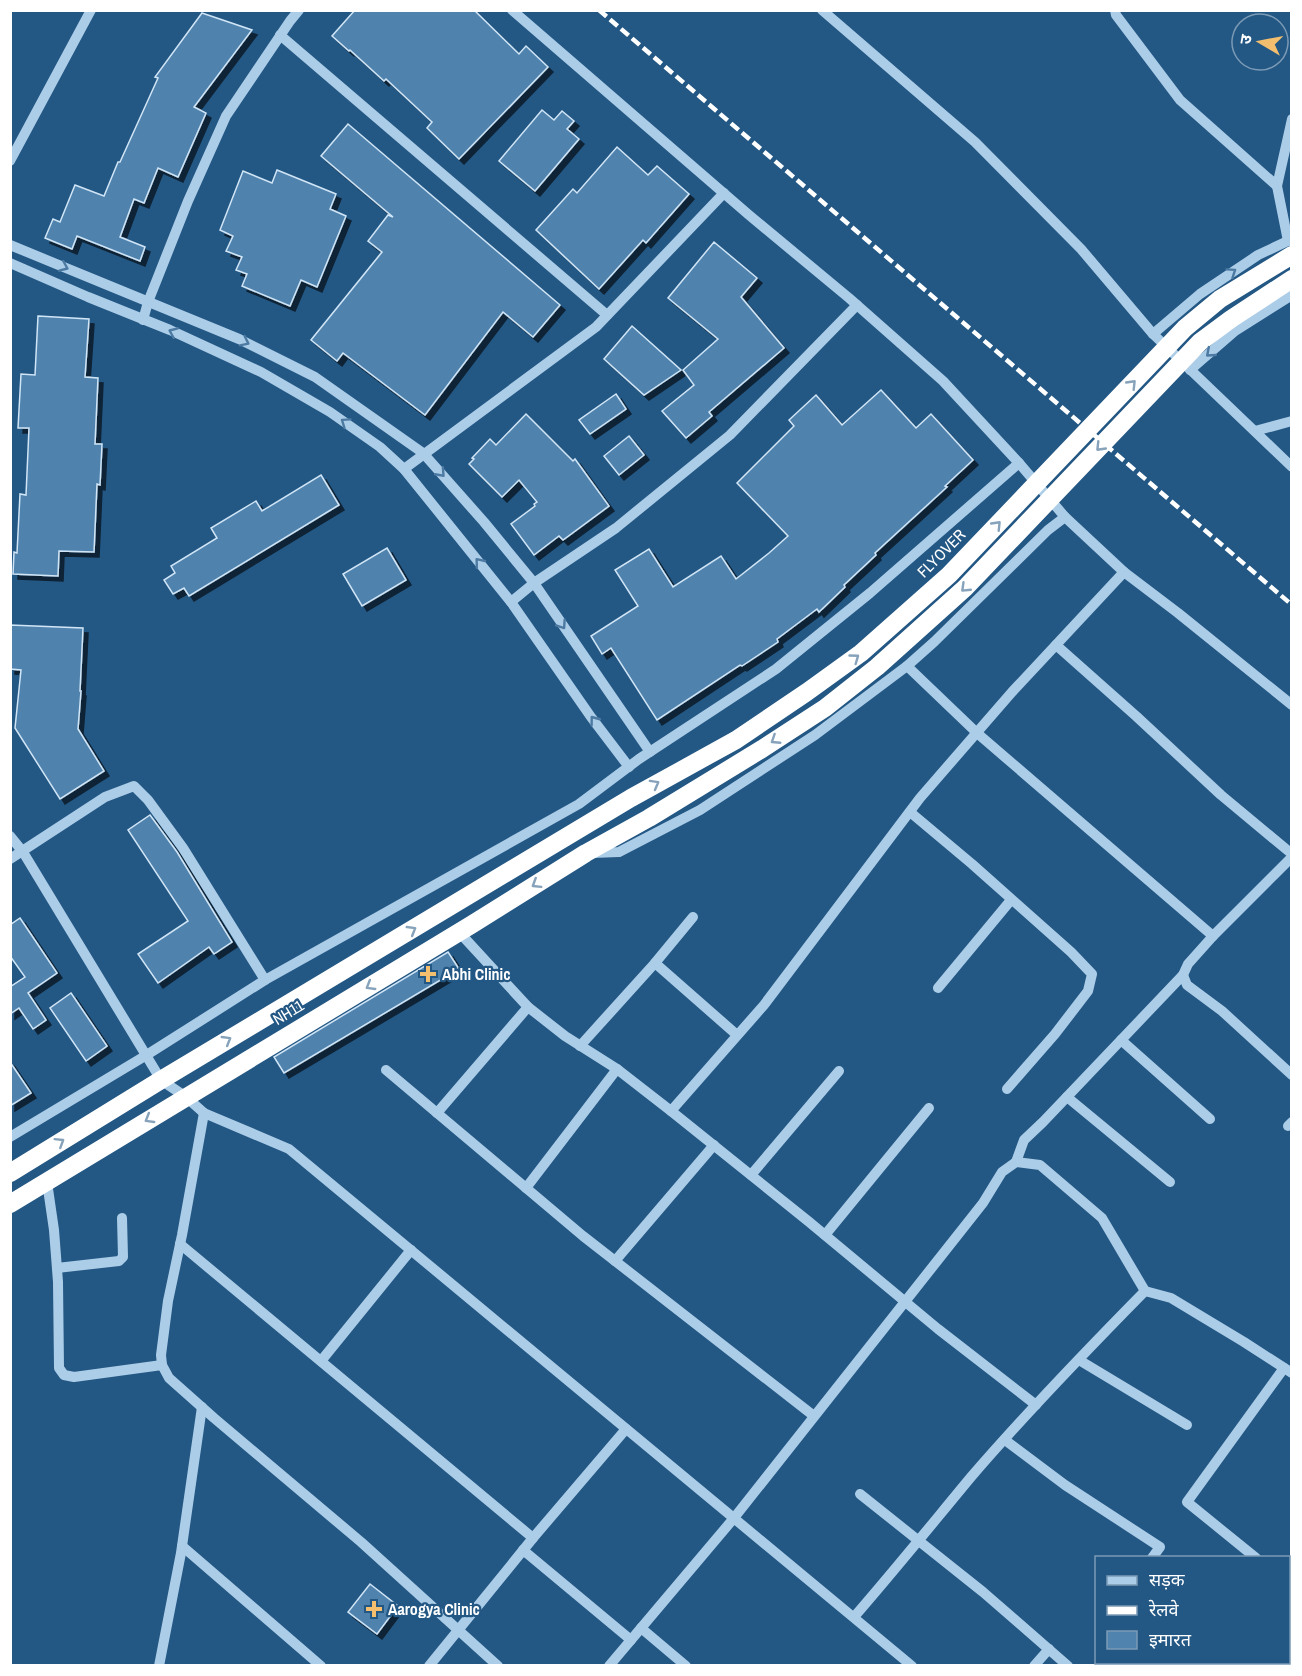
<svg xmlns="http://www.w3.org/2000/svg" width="1302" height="1676" viewBox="0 0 1302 1676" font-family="'Archivo Narrow','Noto Sans Devanagari',sans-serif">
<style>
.building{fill:#5083ae;stroke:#d0e5f6;stroke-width:1.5;filter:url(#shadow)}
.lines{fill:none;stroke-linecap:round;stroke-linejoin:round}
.minor{stroke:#accde8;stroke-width:10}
.highway{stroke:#fff;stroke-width:18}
.rail{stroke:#fff;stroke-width:4.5;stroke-dasharray:10 4.5;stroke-linecap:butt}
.oneway{stroke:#4c7aa2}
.oneway2{stroke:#86a3bb}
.poi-dot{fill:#f3bf6f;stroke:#235784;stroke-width:2}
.labels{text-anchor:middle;stroke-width:4.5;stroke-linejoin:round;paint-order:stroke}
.street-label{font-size:16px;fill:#fff;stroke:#235784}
.poi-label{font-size:16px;font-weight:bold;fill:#fff;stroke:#235784;text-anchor:start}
</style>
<defs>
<filter id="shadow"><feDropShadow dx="5" dy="5" stdDeviation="0" flood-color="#0009"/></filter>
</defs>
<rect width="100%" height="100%" fill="#235784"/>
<g class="building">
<path d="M355,10H474L519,54L526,46L548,67L459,159L427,128L432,122L386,79L384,81L350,50L349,51L332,36Z"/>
<path d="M202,13L252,30L194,107L206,113L178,177L158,168L144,203L134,199L120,237L145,247L140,261L77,236L72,249L45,238L53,219L60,222L75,185L104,196L118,162H120L158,78L155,77Z"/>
<path d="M542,110L554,120L562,111L574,121L567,129L579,139L535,191L499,161Z"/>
<path d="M348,124L560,305L533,337L503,312L425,415L343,353L337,361L311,340L382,252L368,241L388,215L393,217L321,156Z"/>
<path d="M617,147L648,175L657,166L689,194L646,243L643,240L599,289L536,230L573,189L577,193Z"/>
<path d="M277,170L336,194L330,209L346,216L317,287L301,280L290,306L242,286L247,274L236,270L242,257L226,251L233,236L220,230L243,171L272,183Z"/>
<path d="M714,242L757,278L741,297L784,348L709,412L712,416L686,438L662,411L694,385L683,370L718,339L668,298Z"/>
<path d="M38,316L89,319L85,377L98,378L95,444H102L100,485L97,484L94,552L59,551L58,576L13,574L14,552L17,553L20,494L26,495L29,428H18L21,374L35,375Z"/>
<path d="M632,326L681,370L644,395L604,359Z"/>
<path d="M881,390L916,428L931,414L973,460L945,486L947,487L875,553L876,555L844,585L845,587L819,612L817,609L777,639L778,642L742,666L740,665L657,720L611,648L602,654L591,636L638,606L615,570L649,549L673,587L721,556L736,579L769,553L788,536L737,483L794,426L789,420L816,395L842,425Z"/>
<path d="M616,394L626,409L590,434L579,420Z"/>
<path d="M526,414L573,461L575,459L609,506L563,540L559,536L534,555L511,524L535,506L534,504L537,502L519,480L502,497L469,464L474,459L472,458L490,439L496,445Z"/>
<path d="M629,436L644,455L619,475L604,456Z"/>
<path d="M321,475L339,505L189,596L184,588L173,594L164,580L175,573L171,566L217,538L211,528L256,501L262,511Z"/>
<path d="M387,548L406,580L362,606L343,574Z"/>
<path d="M10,625L83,628L80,691H81L78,729L104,771L60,799L15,728L21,670L10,669Z"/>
<path d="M150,815L177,852L232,942L214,954L209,947L158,983L138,954L188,921L128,830Z"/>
<path d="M20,918L57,973L28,993L46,1020L33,1029L19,1008L10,1014V987L25,977L10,956V925Z"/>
<path d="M448,952L459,969L284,1073L274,1057Z"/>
<path d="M71,993L107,1046L86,1061L50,1008Z"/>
<path d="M10,1062L31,1093L10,1106Z"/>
<path d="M370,1584L398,1606L377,1634L348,1612Z"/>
</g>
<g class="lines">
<g class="minor">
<path d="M512,10L749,215L849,298L943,381L1019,463L1065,517L1124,572L1178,613L1292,705"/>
<path d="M822,10L975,142L1081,249L1153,334L1292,467"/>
<path d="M1115,10L1116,15L1180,100L1277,186"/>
<path d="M280,35L607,315"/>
<path d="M10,161L91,10"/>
<path d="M1288,241L1277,186L1292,119"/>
<path d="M10,245L239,339L315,377L423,453L484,522L534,583L650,752"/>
<path d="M10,263L88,297L170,330L261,372L330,412L380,447L404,469L511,602L591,717L629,767"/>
<path d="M143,320L148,302L188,201L226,116L290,21L299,10"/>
<path d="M1153,334L1200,294L1258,255L1292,239"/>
<path d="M1190,370L1235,331L1292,295"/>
<path d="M1255,431L1292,421"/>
<path d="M404,469L596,327L724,193"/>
<path d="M511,602L534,583L616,528L730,435L857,305"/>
<path d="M1056,645L1136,716L1221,795L1292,854"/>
<path d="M907,666L977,733L1213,936"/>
<path d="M910,812L972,864L1071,952L1092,974L1088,991L1055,1034L1007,1089"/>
<path d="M10,836L23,852L161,1080L186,1097L204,1113L289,1149L912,1666"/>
<path d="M592,853L619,852L700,810L815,735L907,666L934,642L1048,530L1065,517"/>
<path d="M10,859L105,797L134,786L148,800L183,848L265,980"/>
<path d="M459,932L528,1007L565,1036L617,1069L671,1111L808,1221L938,1329L1036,1405"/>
<path d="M655,963L693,917"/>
<path d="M1183,975L1187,985L1222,1011L1292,1075"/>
<path d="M938,988L1011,900"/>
<path d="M1121,1040L1210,1119"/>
<path d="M580,1046L655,963L737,1035"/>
<path d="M386,1070L583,1236L814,1416"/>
<path d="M1067,1097L1170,1182"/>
<path d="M671,1111L764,1005L920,798L1012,692L1124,572"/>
<path d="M204,1113L182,1235L168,1301L161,1355L162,1365L169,1378L214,1418L361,1542L498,1666"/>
<path d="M437,1113L528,1007"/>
<path d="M1288,1126L1292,1122"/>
<path d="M10,1137L145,1056L265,980L579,804L639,759L776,669L870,593L1019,463"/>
<path d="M1016,1162L1024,1140L1043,1122L1183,975L1188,964L1213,936L1292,857"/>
<path d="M751,1175L839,1071"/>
<path d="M47,1182L54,1230L58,1282L59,1368L64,1375L74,1377L162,1365"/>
<path d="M526,1188L617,1069"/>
<path d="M825,1235L929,1108"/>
<path d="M180,1244L533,1538"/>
<path d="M615,1261L714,1145"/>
<path d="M57,1268L119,1261L123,1257L122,1218"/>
<path d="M1079,1360L1187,1425"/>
<path d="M321,1361L411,1250"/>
<path d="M1005,1440L1065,1485L1160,1547L1152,1558"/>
<path d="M860,1494L983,1592L1068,1666"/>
<path d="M182,1546L321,1666"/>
<path d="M523,1550L631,1640"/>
<path d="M1256,1558L1187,1502L1284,1368"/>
<path d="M1288,1584L1292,1586"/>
<path d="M854,1617C894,1571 932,1524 971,1477C1026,1413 1086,1351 1145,1291L1171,1298L1244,1342L1292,1373"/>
<path d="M641,1628L686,1666"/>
<path d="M1256,1662L1260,1666"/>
<path d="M159,1666L181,1553L202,1407"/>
<path d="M429,1666L533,1538L626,1429"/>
<path d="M609,1666L734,1518L983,1203L1002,1172L1016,1162L1040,1165L1102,1218L1145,1291"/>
<path d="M1034,1666L1049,1649"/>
</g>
<g class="highway">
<path d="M10,1173L161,1080L631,798L736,740L807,692L861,653L949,575L1185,328L1220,299L1292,255"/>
<path d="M10,1204L471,925L586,853L649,818L762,749L825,708L877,667L965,588L1200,342L1231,319L1292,279"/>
</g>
<path class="rail" d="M599,10L1292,605"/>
</g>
<defs><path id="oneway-chevron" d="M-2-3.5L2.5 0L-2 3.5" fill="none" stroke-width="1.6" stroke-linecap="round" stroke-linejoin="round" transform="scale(1.5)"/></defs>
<g class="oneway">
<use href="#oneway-chevron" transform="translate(64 267) rotate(23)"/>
<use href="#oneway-chevron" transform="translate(1232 272) rotate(-34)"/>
<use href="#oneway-chevron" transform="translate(173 332) rotate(-157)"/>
<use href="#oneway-chevron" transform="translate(245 342) rotate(26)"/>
<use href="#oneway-chevron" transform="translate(1210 353) rotate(139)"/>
<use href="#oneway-chevron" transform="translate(345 422) rotate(-145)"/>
<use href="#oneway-chevron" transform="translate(441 473) rotate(48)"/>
<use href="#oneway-chevron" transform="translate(479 562) rotate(-129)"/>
<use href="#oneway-chevron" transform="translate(562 625) rotate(56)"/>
<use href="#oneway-chevron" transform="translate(594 720) rotate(-127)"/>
</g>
<g class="oneway2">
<use href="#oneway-chevron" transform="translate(1132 384) rotate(-46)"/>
<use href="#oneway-chevron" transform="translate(1100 447) rotate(134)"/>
<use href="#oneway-chevron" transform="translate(997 525) rotate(-46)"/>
<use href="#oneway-chevron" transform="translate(965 588) rotate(136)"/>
<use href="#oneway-chevron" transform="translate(855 658) rotate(-36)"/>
<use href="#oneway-chevron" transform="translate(775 740) rotate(147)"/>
<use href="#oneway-chevron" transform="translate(655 784) rotate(-29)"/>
<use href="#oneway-chevron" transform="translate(536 884) rotate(148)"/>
<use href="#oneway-chevron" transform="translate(412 930) rotate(-31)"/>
<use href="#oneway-chevron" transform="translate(370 986) rotate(149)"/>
<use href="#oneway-chevron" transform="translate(227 1040) rotate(-31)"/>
<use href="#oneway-chevron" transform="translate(149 1119) rotate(149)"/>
<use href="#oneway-chevron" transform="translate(60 1142) rotate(-32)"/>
</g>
<g class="poi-dot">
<path d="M425 965h6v6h6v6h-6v6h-6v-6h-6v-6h6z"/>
<path d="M371 1600h6v6h6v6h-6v6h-6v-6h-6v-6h6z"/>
</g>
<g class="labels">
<g class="street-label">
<text transform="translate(941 553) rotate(-45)" y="6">FLYOVER</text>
<text transform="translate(288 1012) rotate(-31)" y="6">NH11</text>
</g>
<g class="poi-label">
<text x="442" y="980">Abhi Clinic</text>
<text x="388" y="1615">Aarogya Clinic</text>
</g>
</g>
<rect width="1302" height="1676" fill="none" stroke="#ffffff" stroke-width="24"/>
<rect x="1095" y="1556" width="195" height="108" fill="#235784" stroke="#7b9ab5" stroke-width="1.5"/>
<rect x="1107" y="1576" width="30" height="9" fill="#accde8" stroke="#7b9ab5" stroke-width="1.5"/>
<text x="1149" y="1586" font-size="18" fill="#ffffff">सड़क</text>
<rect x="1107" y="1606" width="30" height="9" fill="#ffffff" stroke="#7b9ab5" stroke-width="1.5"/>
<text x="1149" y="1616" font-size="18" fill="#ffffff">रेलवे</text>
<rect x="1107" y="1631" width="30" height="18" fill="#5083ae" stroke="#7b9ab5" stroke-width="1.5"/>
<text x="1149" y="1646" font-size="18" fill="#ffffff">इमारत</text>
<g transform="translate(1260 42) rotate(280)"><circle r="28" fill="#235784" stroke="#7b9ab5" stroke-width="1.5"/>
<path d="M0-4.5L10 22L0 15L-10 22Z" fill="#f3bf6f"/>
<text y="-9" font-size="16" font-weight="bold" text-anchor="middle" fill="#ffffff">उ</text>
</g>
</svg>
